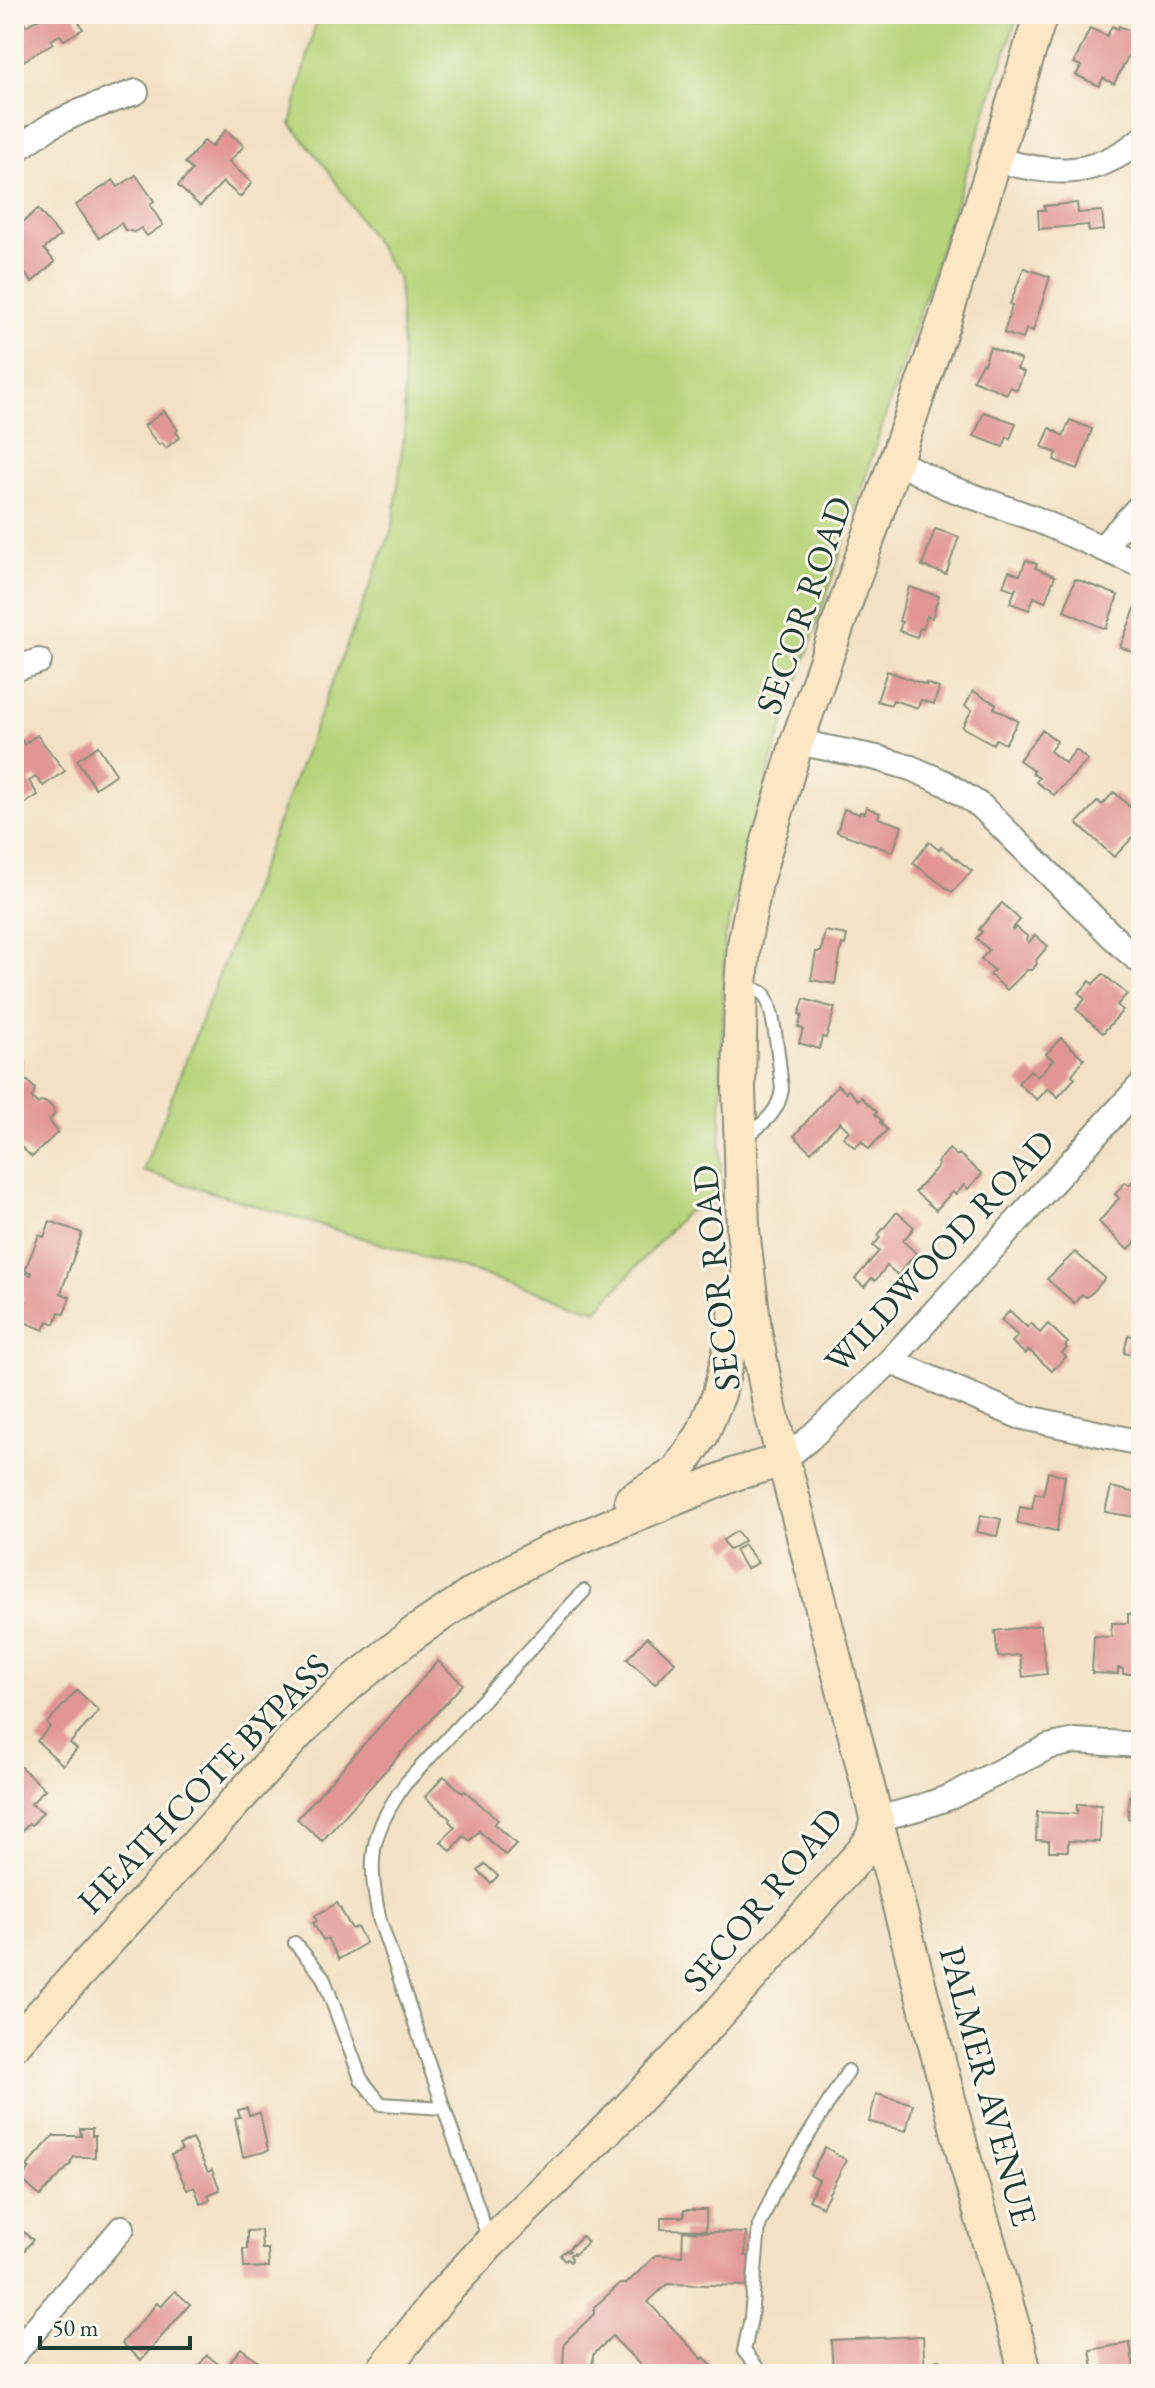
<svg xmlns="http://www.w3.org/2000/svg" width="1155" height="2388" viewBox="0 0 1155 2388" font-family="'EB Garamond',serif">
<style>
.green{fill:#b7d47a;stroke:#6b8857;stroke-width:2}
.building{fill:#e19594}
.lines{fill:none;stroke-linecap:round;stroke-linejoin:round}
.lane-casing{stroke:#898f7c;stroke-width:16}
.street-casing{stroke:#898f7c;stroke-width:28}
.secondary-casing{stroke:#898f7c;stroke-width:36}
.lane{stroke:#fff;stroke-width:12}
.street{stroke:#fff;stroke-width:24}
.secondary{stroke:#fce6c4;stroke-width:32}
.labels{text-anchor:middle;stroke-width:6;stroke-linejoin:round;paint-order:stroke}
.street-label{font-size:36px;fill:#1f3d34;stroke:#fbf7ec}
</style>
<rect width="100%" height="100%" fill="#fbf7ec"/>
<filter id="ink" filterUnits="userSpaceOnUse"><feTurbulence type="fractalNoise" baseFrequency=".0125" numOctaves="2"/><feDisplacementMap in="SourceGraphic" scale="16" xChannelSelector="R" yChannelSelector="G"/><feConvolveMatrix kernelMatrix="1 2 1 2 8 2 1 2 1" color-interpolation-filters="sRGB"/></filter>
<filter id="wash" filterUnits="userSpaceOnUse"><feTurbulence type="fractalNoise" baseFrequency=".006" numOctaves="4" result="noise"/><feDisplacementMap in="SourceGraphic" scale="32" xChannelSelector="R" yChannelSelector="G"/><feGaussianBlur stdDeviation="1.8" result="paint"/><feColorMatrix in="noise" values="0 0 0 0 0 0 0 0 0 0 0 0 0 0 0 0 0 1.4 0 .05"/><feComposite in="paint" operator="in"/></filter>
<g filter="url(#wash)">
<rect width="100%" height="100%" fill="#f3e1c5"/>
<path class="green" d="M318,14H1018L773,757L724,942L720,1199L685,1213L597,1310L143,1171L393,526L405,427L399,280L328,170L291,124Z"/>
<g id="blocks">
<g class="building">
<path d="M46,14H74L83,29L64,40L60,35L51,40L53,43L15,66L14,20L20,16L26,26Z"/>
<path d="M1112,26L1118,29L1119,26L1139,35L1114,84L1103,78L1099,86L1076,75L1081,66L1074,63L1090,28L1107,36Z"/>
<path d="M226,130L244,146L229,162L252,183L240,197L223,182L200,206L178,186L192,170L185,163L204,141L211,147Z"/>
<path d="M136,175L154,201L150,205L163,225L147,236L141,228L134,232L125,230L121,223L99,238L76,205L113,180L118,187Z"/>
<path d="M1077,203L1078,213L1102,211L1104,230L1089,232L1088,225L1039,229L1038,210H1045L1044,206Z"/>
<path d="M38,209L60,236L44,249L55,262L32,282L17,265L14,268V227L17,231L23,225L22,223Z"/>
<path d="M1024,268L1050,277L1033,331L1026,329L1023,339L1004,333L1012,305L1010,304Z"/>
<path d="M990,347L1021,360L1017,369L1024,372L1017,390L1010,387L1007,394L973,380L982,363L984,364Z"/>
<path d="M164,411L178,430L176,432L180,437L166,448L162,443L159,445L144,426Z"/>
<path d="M984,412L1016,423L1010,439L1007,437L1003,447L974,436Z"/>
<path d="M1070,420L1092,429L1078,469L1054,460L1057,453L1042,447L1050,428L1063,436Z"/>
<path d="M935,529L959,537L946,574L922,566Z"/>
<path d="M1026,560L1037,564L1035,568L1055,576L1045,602L1034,597L1029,610L1010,603L1016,588L1013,590L1003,586L1009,571L1020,575Z"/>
<path d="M1075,579L1118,595L1106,629L1064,611Z"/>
<path d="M909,587L939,596L932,618L927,616L923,629L920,628L917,637L899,631L902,622L899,621Z"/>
<path d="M1136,606L1141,608V655L1120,647Z"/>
<path d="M887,671L926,685V683L939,688L934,704L921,700L918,708L893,700L891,705L877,701Z"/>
<path d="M973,691L996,704L994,708L1018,721L1005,744L996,739L993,744L962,727L972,710L965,706Z"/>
<path d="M1042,730L1057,741L1050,751L1065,763L1076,750L1088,760L1054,795L1036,782L1039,778L1032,773L1034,771L1019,760Z"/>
<path d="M37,735L65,771L43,786L36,777L29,781L38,795L14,811V742L20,738L24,744Z"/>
<path d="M98,746L116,774L95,788L77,760Z"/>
<path d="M1114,792L1130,807L1133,804L1141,811V829L1114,857L1077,823L1098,801L1102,805Z"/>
<path d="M866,807L880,813L878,818L902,826L893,852L837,832L844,809L859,814L860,812L865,813Z"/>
<path d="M929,842L939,850L941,847L972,871L952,892L913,863Z"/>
<path d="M1002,903L1020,920L1012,929L1013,930L1016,927L1028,937L1026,939L1029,942L1035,935L1048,946L1036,960L1037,964L1032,970H1027L1007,990L990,975L994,970L981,959L989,950L976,938L982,932L979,929Z"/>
<path d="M825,931L847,935L845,945L842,944L835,984L811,980L816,952H821Z"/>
<path d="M1103,974L1127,994L1117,1005L1123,1010L1103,1033L1076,1009L1085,999L1079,993L1090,981L1093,984Z"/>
<path d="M804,999L835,1008L826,1038L822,1037L819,1049L799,1043L803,1029L798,1027L802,1015L799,1014Z"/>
<path d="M1061,1038L1084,1059L1072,1075L1075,1078L1058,1097L1048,1088L1037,1100L1018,1083L1030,1070L1037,1077L1053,1060L1046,1054Z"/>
<path d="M14,1058L23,1059L22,1081H28L35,1089L32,1098L38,1104L41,1101L48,1103L53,1108L55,1114L49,1121L58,1132L32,1157L18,1144L14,1148Z"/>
<path d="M838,1085L846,1093L848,1090L858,1100L861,1097L877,1112L875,1114L882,1121L880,1122L887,1130L869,1149L861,1141L855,1148L843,1137L849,1131L840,1122L811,1152L794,1136Z"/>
<path d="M949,1149L957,1156L959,1154L982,1174L968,1189L964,1185L956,1194L952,1192L936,1210L915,1192L939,1165L937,1163Z"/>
<path d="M1138,1177L1141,1180V1236L1128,1250L1099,1222L1119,1198L1115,1194L1125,1182L1129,1185Z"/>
<path d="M897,1212L914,1227L903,1241L916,1253L898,1275L887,1266L875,1281L872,1278L864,1287L855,1279L879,1251L873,1246L880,1238L878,1235Z"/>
<path d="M50,1221L82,1233L61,1293L70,1297L64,1314L59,1312L55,1324L48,1321L44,1330L14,1318V1309L19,1297L24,1299V1297L15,1293L23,1272L31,1275L32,1273L25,1270L39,1235L44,1237Z"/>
<path d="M1075,1252L1105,1278L1093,1292L1086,1297L1082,1294L1074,1303L1047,1279Z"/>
<path d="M1010,1311L1027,1327L1031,1323L1040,1333L1048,1324L1068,1343L1065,1346L1067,1348L1062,1353L1066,1357L1052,1371L1029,1350L1025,1354L1012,1342L1018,1336L1001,1320Z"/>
<path d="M1128,1335L1141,1338V1357L1124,1353Z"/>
<path d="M1048,1472L1065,1476L1057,1531L1017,1523L1020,1507L1032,1509L1035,1493L1043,1495Z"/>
<path d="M1111,1487L1141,1494V1518L1105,1512Z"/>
<path d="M981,1515L1001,1519L997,1536L977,1532Z"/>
<path d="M737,1531L744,1541L729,1550L723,1540Z"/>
<path d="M744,1545L758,1563L746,1569L735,1550Z"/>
<path d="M1128,1614H1141V1674H1123V1669L1118,1668V1674L1092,1673L1094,1636L1111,1637L1112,1623H1128Z"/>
<path d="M1040,1625L1047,1674L1023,1677L1020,1655L998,1657L995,1631Z"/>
<path d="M647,1637L675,1662L655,1684L627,1659Z"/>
<path d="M438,1661L463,1684L322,1841L297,1819Z"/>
<path d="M77,1690L99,1711L70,1743L77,1749L63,1765L37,1741L50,1727L47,1723Z"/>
<path d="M14,1761L45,1789L31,1804L43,1812L32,1825L29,1823L22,1831L17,1826L14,1829Z"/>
<path d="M444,1776L463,1793L465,1791L498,1820L494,1824L516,1844L505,1855L479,1831L470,1841L464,1836L451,1851L441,1842L455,1827L449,1821L450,1819L425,1797Z"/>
<path d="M1129,1796L1141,1797V1820L1128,1819Z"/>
<path d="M1077,1804L1101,1805L1100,1842L1068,1841V1851H1049V1841L1036,1840L1037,1812L1077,1814Z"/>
<path d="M485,1864L498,1876L491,1883L478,1871Z"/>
<path d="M337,1903L352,1929L357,1927L366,1943L339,1959L327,1938L323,1940L313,1923L317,1921L315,1916Z"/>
<path d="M876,2094L913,2104L906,2131L869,2122Z"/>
<path d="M247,2108L249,2115L260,2113L268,2151L243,2157L235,2118L240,2117L238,2110Z"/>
<path d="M80,2129H92V2136H95V2157H74L70,2163L71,2164L40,2196L21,2179L30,2169L27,2166L53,2136H81Z"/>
<path d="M192,2139L208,2172L212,2170L220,2190L208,2195L210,2200L201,2204L194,2187L187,2190L171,2155L182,2150L179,2145Z"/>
<path d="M825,2147L846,2160L822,2207L809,2200L819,2180L810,2175Z"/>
<path d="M684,2210H706V2230L661,2229V2217H684Z"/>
<path d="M14,2224L33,2240L14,2263Z"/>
<path d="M261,2230L262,2249H268L269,2267L244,2268L243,2249H247V2231Z"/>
<path d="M683,2231L746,2233L745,2256H750L749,2286L667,2284L648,2302L702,2359L704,2357L720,2374H649L612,2336L593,2355L592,2374H563L564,2343L594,2314V2307L620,2284H626L656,2255L682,2256Z"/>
<path d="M582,2236L588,2242L574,2255L573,2253L570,2255L572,2260L570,2262L567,2259L565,2260L560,2255L566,2250L568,2252L570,2251L568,2249Z"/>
<path d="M175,2291L190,2304L141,2360L122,2343L157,2303L161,2307Z"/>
<path d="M923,2336L925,2374H833L831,2340Z"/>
<path d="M1130,2343L1135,2374H1094L1090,2350Z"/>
<path d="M241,2348L260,2363L252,2374H200L195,2370L207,2355L224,2369Z"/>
</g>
</g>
</g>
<g filter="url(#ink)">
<use href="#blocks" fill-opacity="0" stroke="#898f7c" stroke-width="2"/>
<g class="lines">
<g class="lane-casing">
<g id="lane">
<path d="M744,988C750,989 758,989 763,993C774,1003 780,1071 782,1089C779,1112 764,1123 746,1137"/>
<path d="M295,1943L323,1977L361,2079L381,2104L444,2108"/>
<path d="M489,2240L380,1921C367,1860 369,1835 405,1784L584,1591"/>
<path d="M938,2367V2374"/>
<path d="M762,2374L744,2351L751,2318L759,2226L777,2186L848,2071"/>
</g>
</g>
<g class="street-casing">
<g id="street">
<path d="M14,151L52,125L84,110L136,92"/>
<path d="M994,160C1054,173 1089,181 1141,140"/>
<path d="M896,461L947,487L1033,518L1141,565"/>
<path d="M1102,548L1141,505"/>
<path d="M14,669L39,661"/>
<path d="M797,742L877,758L911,768L945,783L981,806L1121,945L1141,962"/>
<path d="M890,1361L1019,1416L1141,1443"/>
<path d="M783,1460L809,1439L890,1361L1141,1085"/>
<path d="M877,1819L918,1808L950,1797L1048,1747L1075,1741L1141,1745"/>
<path d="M14,2354L122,2228"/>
</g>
</g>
<g class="secondary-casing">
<g id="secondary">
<path d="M631,1500L676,1473L702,1435L719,1394L732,1340L738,1293"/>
<path d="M14,2044L301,1730L351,1683L414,1633L475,1592L525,1563L551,1550L735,1474L783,1460"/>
<path d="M380,2374L440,2297L490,2243L623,2114L713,2020L864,1850L872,1837L877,1819"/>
<path d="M1025,2374L1019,2346L964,2157L770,1408L755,1330L743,1230L741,1155L739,1089L741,987L744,945L756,882L797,742L945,319L1041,14"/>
</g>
</g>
<use href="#lane" class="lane"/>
<use href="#street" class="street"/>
<use href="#secondary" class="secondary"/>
</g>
</g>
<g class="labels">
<g class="street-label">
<text transform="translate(803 605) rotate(-71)" y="13">SECOR ROAD</text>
<text transform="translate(939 1251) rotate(-47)" y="13">WILDWOOD ROAD</text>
<text transform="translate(715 1278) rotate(-96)" y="13">SECOR ROAD</text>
<text transform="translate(203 1783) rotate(-46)" y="13">HEATHCOTE BYPASS</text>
<text transform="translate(762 1899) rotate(-50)" y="13">SECOR ROAD</text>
<text transform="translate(989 2086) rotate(75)" y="13">PALMER AVENUE</text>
</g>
</g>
<rect width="1155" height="2388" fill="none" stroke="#fbf7ec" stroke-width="48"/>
<path d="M40 2336v12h150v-12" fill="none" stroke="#1f3d34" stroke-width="4"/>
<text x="52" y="2336" font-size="24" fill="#1f3d34" stroke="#fbf7ec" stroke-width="6" paint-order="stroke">50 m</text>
</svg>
